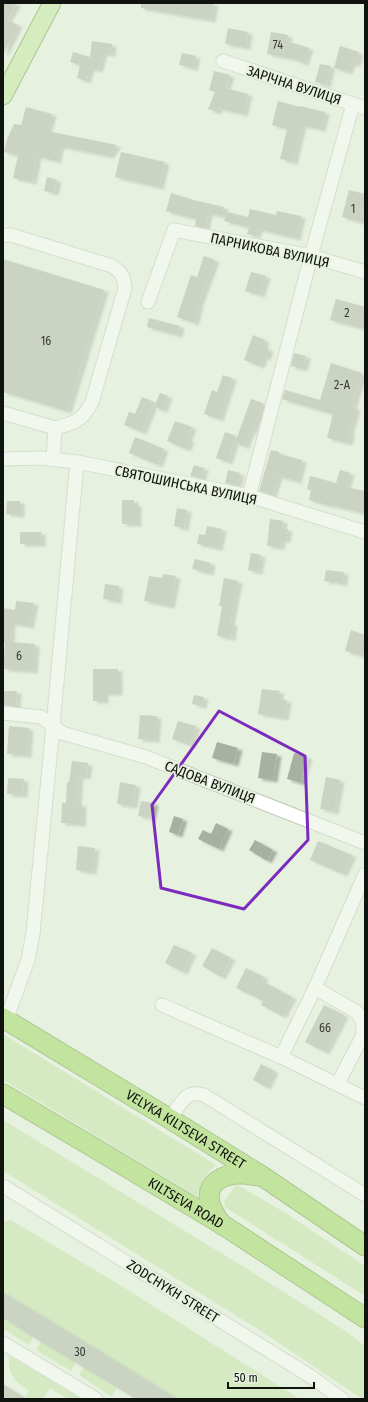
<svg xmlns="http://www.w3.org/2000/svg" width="368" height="1402" viewBox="0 0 368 1402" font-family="'Fira Sans Condensed',sans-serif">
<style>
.green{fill:#bee39e}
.building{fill:#a8b1a1;filter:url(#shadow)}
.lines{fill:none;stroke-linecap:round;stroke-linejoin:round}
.minor-casing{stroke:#bec8b7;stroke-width:15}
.major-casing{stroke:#669238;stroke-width:19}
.highway-casing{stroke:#669238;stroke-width:21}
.minor{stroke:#fff;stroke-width:13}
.major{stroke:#bfe695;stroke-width:17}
.highway{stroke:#95d64f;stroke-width:19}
.marked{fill:none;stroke:#7b2cbf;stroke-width:3;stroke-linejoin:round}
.labels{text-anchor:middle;stroke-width:3.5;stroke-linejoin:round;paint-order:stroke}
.number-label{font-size:12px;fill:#363a33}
.street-label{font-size:14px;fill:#10130e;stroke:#e7f1e0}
</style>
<defs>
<filter id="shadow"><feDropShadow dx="4.5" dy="2.5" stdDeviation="1" flood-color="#0004"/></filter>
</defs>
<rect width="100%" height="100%" fill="#e7f1e0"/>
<g class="green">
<path d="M3,1034L216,1165C205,1175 199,1182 198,1197L3,1080Z"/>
<path d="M3,1120L244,1267L347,1332L365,1346V1399H362L264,1333L3,1171Z"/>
<path d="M236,1185L241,1187L284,1212L365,1266V1296L225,1207L224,1201Z"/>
<path d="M11,1220L120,1285L300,1399H178L3,1292V1222Z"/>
<path d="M3,1318L33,1337L29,1345L3,1329Z"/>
<path d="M41,1341L76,1362L71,1371L36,1350Z"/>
<path d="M10,1353L85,1399H68L50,1388L43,1399H29L26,1397L29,1390C14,1381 6,1373 10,1353Z"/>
<path d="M84,1367L117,1388L112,1397L79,1375Z"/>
</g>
<g class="building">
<path d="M3,3H17L7,20L18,25L3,55Z"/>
<path d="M141,3H214L211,20L141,8Z"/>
<path d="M228,28L248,32L246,47L225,44Z"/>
<path d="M271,32L288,35L287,41L309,48L304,63L295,60V59L267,54Z"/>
<path d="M92,41L112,44L111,54L103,53L98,70L90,68L86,81L77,78L80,65L70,62L73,52L90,57Z"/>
<path d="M340,46L359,52L356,64L351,63L348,72L334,68Z"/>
<path d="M182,53L196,56L193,68L179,65Z"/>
<path d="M320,64L331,66L326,85L315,82Z"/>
<path d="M214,71L230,75L226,88L248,94L243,114L218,108L217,112L208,109L215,92L209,90Z"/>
<path d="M278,101L300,107V106L325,112L321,129L302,125L293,162L280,159L287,129L272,125Z"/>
<path d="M26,107L52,114L47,131L117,145L109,156L60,146L56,161L37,156L32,182L13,178L18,155L4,152L7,139L14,124L21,125Z"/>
<path d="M121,152L165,162L159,187L115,177Z"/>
<path d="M47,177L57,180L54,193L44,191Z"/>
<path d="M349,190L365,194V201L360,222L342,217Z"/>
<path d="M171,193L193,200L224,207L222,216L208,213L205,228L195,226L196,219L166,211Z"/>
<path d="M250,209L276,215L277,211L301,216L296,238L258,229L256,236L247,234L249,227L224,221L227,212L248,217Z"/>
<path d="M204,256L215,260L198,305H199L194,323L177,317L191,275L197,277Z"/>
<path d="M3,259L104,290L67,411L3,392Z"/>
<path d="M251,272L266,276L260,295L245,291Z"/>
<path d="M336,299L365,307V329L330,320Z"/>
<path d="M149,318L180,326L178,335L147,327Z"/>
<path d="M253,335L265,340L263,347L269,349L266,358L263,357L260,366L244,360Z"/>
<path d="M294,353L306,356L303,369L291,366Z"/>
<path d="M331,363L362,373L352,407L356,408L349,432L351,433L348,443L327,438L333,414L282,399L285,390L320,400Z"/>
<path d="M223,375L232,378L219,419L204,414L212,390L217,392Z"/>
<path d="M160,393L168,396L163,410L154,407Z"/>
<path d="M142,397L154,402L142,432L124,425L129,412L135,414Z"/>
<path d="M251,399L263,403L252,432L250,431L245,446L235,443Z"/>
<path d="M175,421L192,427L187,440L190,441L186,449L167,441Z"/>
<path d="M225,432L236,436L228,462L216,458Z"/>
<path d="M135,437L164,449L158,465L129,453Z"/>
<path d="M271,450L279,452V454L302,460L297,481L278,476L272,495L259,491Z"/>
<path d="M194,465L204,468L201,478L190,476Z"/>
<path d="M228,470L240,473L237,485L225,483Z"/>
<path d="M340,470L350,473L346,487L365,491V514L332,505V506L309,500L311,490L307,489L310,476L336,483Z"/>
<path d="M122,500H134V504H137V524H122Z"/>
<path d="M7,501H20V515L6,514Z"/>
<path d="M177,508L187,510L184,528L174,526Z"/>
<path d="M270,519L283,521L282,528L288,529L286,540H281L280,547L267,546Z"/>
<path d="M207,526L222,529L218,548L197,544L199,534L205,535Z"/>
<rect x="20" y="532" width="21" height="12"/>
<path d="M251,553L261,555L258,572L248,570Z"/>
<path d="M195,559L211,563L209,573L192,569Z"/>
<path d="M326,570L344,572L343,583L324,581Z"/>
<path d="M163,574L176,576L170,606L144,601L149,576L162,578Z"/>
<path d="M224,578L238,581L230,623H233L231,638L217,636L222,606H219Z"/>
<path d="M105,584L119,586L117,601L103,599Z"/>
<path d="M16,601L34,603L29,626L11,623L10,642L35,644L33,671L3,669L5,643H3V608L15,610Z"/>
<path d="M351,630L365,635V650L363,656L345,651Z"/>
<path d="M93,669H118V693H104V701H93Z"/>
<path d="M262,689L280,691L278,699L287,700L284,718L258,714Z"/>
<path d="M4,691H17L16,706L3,705Z"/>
<path d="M194,695L204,697L202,706L192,704Z"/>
<path d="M140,715L157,716L155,740L138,739Z"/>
<path d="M178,721L196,726L190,745L172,739Z"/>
<path d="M9,726L29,728L27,755L7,754Z"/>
<path d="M217,742L238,748L234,764L212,758Z"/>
<path d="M262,752L277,754L273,780L258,778Z"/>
<path d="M294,753L308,757L301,783L287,779Z"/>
<path d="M72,761L88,763L86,777L79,776L77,804H82L81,824L61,823L62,803H66L67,782H69Z"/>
<path d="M326,777L340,780L334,812L320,809Z"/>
<path d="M8,778L24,779L23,795L7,794Z"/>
<path d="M120,782L136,785L133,806L117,804Z"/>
<path d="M141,801L154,803L151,818L138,816Z"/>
<path d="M174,816L183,819L178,835L169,832Z"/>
<path d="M216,823L228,829L219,849L198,839L203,830L211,834Z"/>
<path d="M255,840L273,850L267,861L249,850Z"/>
<path d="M318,841L352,855L343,874L310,860Z"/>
<path d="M78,846L95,848L92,872L76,870Z"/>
<path d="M174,945L192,953L183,972L165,963Z"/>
<path d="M212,948L231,958L221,977L202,966Z"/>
<path d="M246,968L264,977L262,981L292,997L282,1016L261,1005L263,1001L236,988Z"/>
<path d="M324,1005L344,1015L325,1052L305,1042Z"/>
<path d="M261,1064L274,1071L266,1087L253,1080Z"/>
<path d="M3,1292L178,1399H136L33,1337L3,1318Z"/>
<path d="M3,1384L27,1399H3Z"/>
</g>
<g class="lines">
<g class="minor-casing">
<g id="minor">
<path d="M223,61L365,108"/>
<path d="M3,235H11L112,266C122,273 124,276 125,288L92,402C82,421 75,423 55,428"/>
<path d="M148,302L174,230L311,256L365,272"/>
<path d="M3,413L55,428L53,460"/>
<path d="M3,459L40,458L77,462L249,496L365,532"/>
<path d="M77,462L53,726L62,733L146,757L365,843"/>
<path d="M249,496L311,256L353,104"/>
<path d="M3,713L41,717L53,726L33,933L28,960L6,1020"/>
<path d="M315,988L357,1012L362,1021L363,1029V1035L338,1083"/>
<path d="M162,1005L281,1057L365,1098"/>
<path d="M281,1057L315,988L365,874"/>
<path d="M170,1119C180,1105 185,1089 204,1095L365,1195"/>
<path d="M3,1186L310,1376L342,1399"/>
<path d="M3,1343L96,1399"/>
</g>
</g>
<g class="major-casing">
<path id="major" d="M3,96L52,3"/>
</g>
<g class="highway-casing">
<g id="highway">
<path id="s1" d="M3,1018L170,1119L262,1176L365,1246"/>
<path id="s2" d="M3,1094L96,1149L223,1225L365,1318"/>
<path d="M222,1225C217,1218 212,1211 210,1203C205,1182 224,1174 241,1174C248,1174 254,1176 260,1176"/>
</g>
</g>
<use href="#minor" class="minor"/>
<use href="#major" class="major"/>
<use href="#highway" class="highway"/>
</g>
<path d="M0 0H368V1402H0ZM219,711L305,756L308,840L244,909L161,888L152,805Z" fill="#e7f1e0" fill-opacity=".55" fill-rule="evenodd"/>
<path class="marked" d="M219,711L305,756L308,840L244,909L161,888L152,805Z"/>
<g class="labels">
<g class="number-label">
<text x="278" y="49">74</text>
<text x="353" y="213">1</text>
<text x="347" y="317">2</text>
<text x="46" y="345">16</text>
<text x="342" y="389">2-А</text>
<text x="19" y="660">6</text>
<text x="325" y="1032">66</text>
<text x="80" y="1356">30</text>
</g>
<g class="street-label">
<text transform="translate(294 85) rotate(18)" y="5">ЗАРІЧНА ВУЛИЦЯ</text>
<text transform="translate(270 250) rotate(12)" y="5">ПАРНИКОВА ВУЛИЦЯ</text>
<text transform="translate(186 485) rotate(12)" y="5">СВЯТОШИНСЬКА ВУЛИЦЯ</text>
<text transform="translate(210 782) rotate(21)" y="5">САДОВА ВУЛИЦЯ</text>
<text dy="5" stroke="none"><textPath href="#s1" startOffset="214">VELYKA KILTSEVA STREET</textPath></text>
<text dy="5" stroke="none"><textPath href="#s2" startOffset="213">KILTSEVA ROAD</textPath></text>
<text transform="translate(173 1291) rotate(32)" y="5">ZODCHYKH STREET</text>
</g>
</g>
<rect width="368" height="1402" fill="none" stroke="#10130e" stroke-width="8"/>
<path d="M228 1382v6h86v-6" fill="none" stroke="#10130e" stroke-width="2"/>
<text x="234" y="1382" font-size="12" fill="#10130e" stroke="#e7f1e0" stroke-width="3" paint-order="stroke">50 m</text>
</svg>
